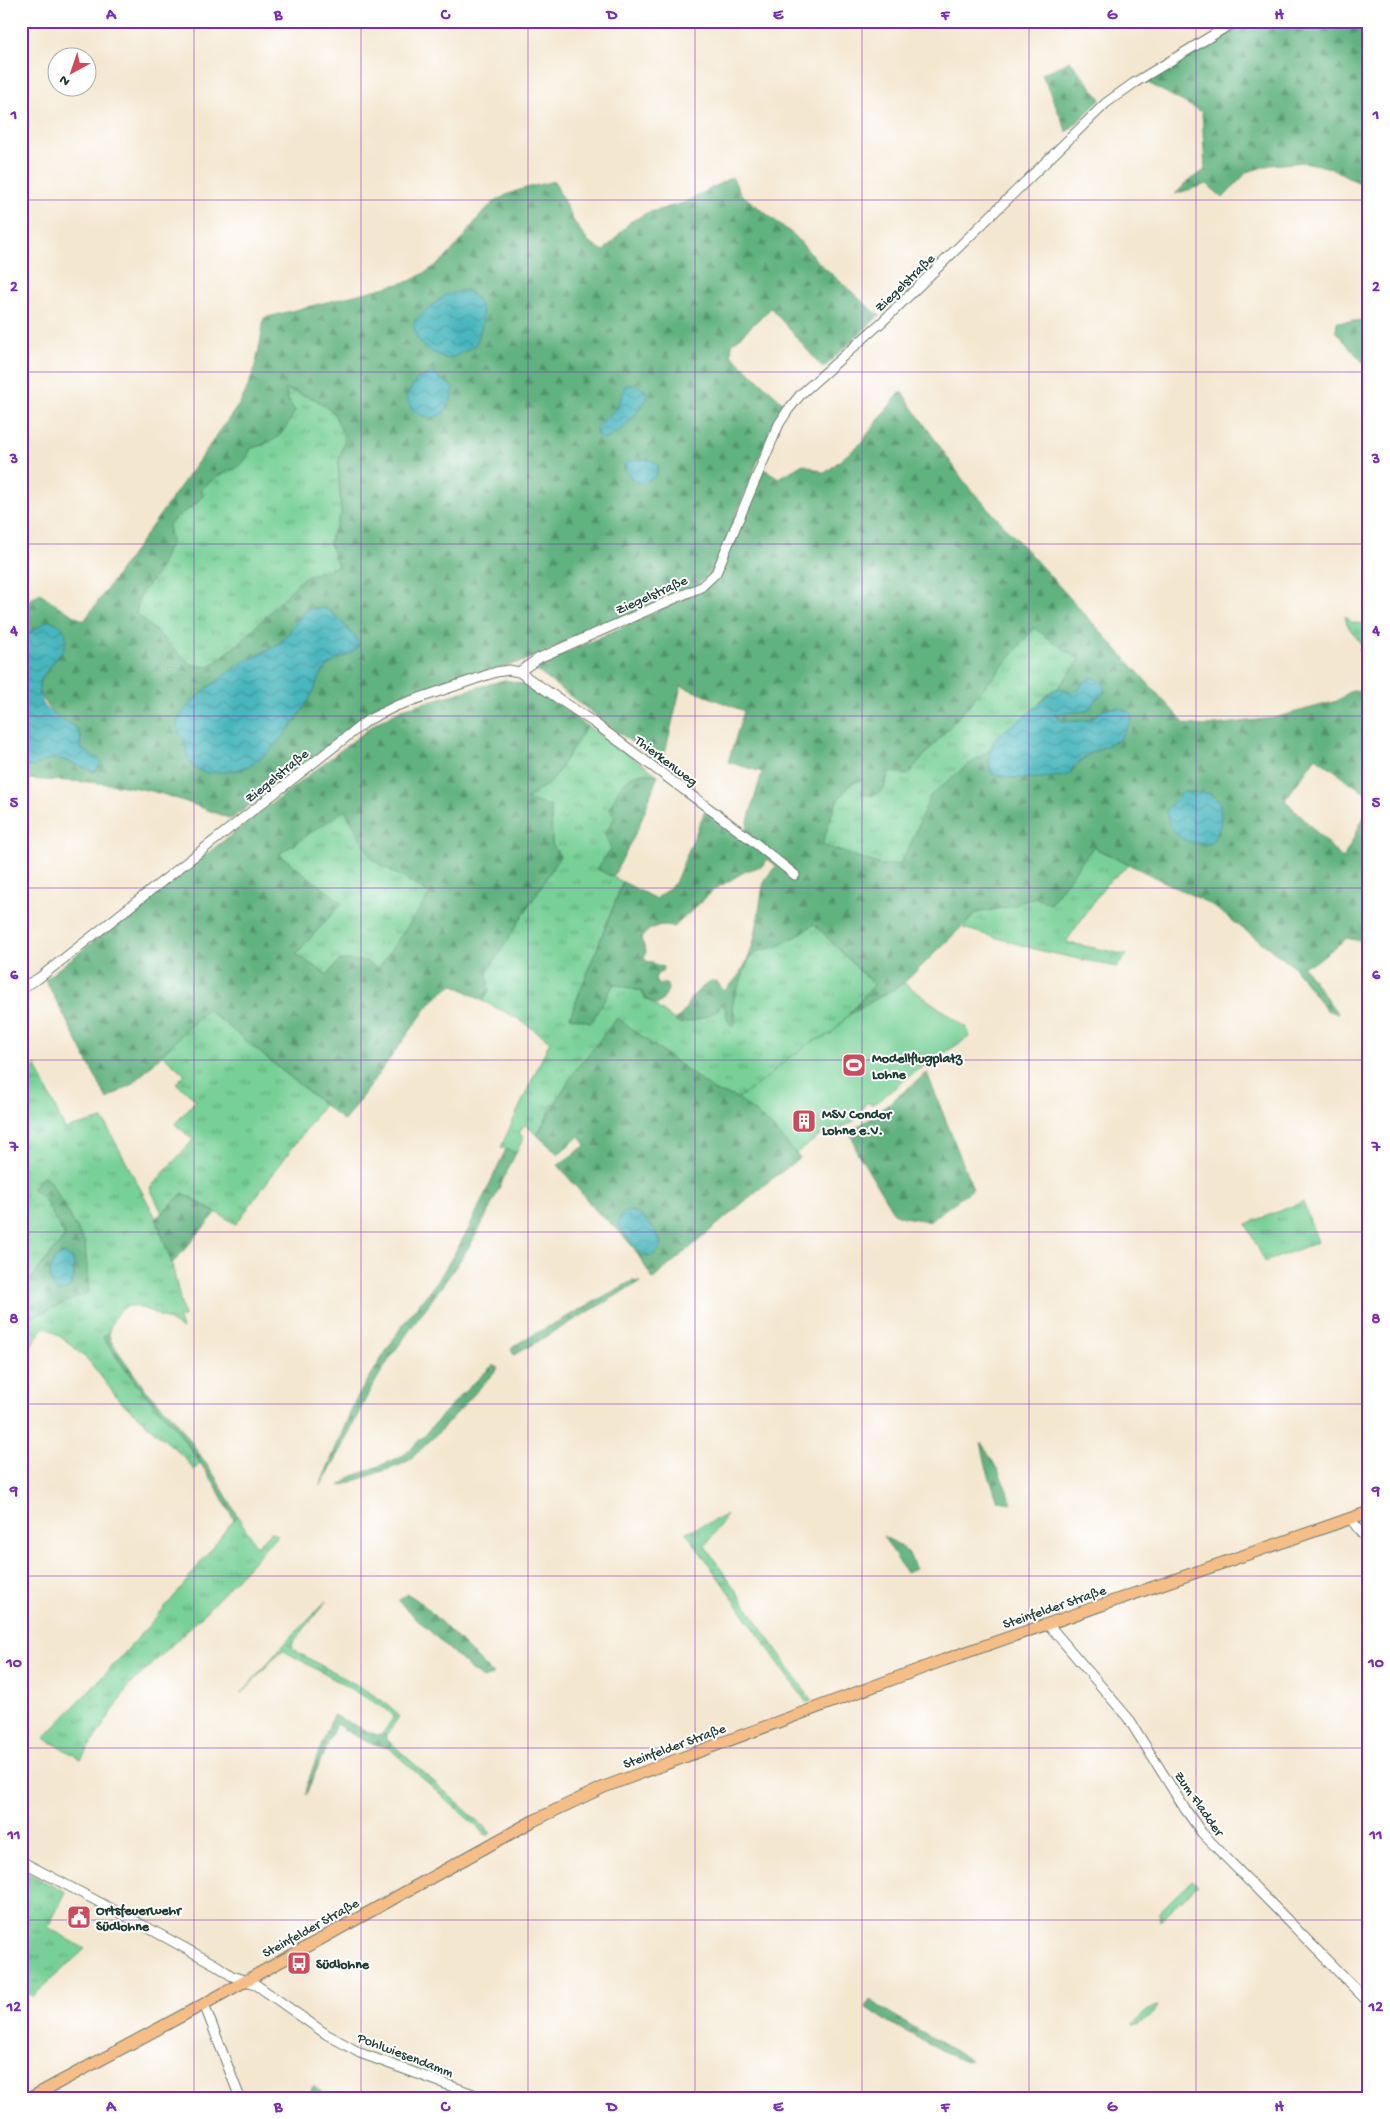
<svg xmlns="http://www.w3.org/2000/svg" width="1390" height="2119" viewBox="0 0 1390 2119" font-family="'Gochi Hand',sans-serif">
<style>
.grass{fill:url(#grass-tufts);stroke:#4b8665}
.forest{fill:url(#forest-firs);stroke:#40785a;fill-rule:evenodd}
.pitch{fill:#77d096;stroke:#4b8665}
.water{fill:url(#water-waves);stroke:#337a78}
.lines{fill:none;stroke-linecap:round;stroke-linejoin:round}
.minor-casing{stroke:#6a786b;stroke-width:11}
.major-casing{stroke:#6a786b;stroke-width:13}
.minor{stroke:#fff;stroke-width:9}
.major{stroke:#f6be87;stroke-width:11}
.grid{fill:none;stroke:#7b2cbf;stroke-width:1;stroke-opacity:0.55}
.labels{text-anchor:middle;stroke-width:4;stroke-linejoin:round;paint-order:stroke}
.street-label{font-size:14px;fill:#1f3d34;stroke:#fff}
.poi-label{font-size:14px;font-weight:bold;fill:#1f3d34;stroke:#fff;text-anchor:start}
.neatline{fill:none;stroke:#7b2cbf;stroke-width:2}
.grid-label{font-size:16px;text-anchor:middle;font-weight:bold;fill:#7b2cbf}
</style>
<defs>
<pattern id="grass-tufts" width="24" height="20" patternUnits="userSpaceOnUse" patternTransform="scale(1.25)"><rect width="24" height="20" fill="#77d096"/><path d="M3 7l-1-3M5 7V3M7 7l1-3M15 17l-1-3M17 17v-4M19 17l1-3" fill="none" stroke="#61aa7b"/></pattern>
<pattern id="forest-firs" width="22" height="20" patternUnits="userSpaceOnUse" patternTransform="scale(1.25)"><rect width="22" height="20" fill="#61b27f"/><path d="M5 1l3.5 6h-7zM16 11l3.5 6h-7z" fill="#4f9269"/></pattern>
<pattern id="water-waves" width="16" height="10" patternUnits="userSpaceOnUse" patternTransform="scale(1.25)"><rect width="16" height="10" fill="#47b6bd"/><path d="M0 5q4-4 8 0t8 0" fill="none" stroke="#3b959a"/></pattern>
</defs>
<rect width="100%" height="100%" fill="#fff"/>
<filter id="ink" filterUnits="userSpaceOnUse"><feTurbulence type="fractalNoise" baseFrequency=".02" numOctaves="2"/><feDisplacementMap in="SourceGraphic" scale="10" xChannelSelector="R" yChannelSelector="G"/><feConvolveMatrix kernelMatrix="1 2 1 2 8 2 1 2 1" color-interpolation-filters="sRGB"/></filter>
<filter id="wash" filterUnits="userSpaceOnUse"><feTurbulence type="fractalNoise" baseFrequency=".0096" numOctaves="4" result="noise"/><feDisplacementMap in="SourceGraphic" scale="20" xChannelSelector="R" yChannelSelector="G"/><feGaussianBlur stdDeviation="1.12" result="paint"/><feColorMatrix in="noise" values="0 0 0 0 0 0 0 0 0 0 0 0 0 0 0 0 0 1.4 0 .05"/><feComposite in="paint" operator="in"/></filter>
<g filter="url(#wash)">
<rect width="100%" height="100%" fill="#f4e7d0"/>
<g class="grass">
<path d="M285,389L315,399L334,413L345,439L338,463L341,514L329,542L339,566L304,577L241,642L209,667L191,665L136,613L140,594L158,573L168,525L179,514L194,506L202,497V488C209,483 215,477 222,474C239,466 243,467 251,448L263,445L295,411L287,398Z"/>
<path d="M1345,616L1353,623L1369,624V635L1362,645L1347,625Z"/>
<path d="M1034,627L1080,660L1058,688L1050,692L1032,711L995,738L991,749L965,767L913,839L900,864L881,865L822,846C828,826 837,781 862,780C869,780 878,786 884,788L889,771L907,775L996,674Z"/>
<path d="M587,726L658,775L644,773L605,833L611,849L598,869L623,882L570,1017L591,1022L614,984L641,991L646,999L680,1024L715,1012L724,1002L727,1014L737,1019L732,1007L734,997L750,957L759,951L778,946L797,936L814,923L874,985L831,1034L814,1041L788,1058L768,1077L738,1098L715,1091L617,1019L553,1105L537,1135L524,1124L519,1134L524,1137L516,1153L501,1147L550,1041L517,1018L483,1001L489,991L487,973L560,856L552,845L551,807L526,799L551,782Z"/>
<path d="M345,809L373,860L431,894L378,969L328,975L295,955L279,854Z"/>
<path d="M1093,847L1129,865L1106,884L1066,942L1127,955L1117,967L1042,951L963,928L976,913L1013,906L1034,897L1050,904Z"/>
<path d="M207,1009L324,1105L236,1224L183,1193L162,1213L150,1188L193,1140L175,1124L196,1100L176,1083L185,1075L162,1054Z"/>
<path d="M36,1066L65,1129L103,1119L156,1218L172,1264L184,1317H178L182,1329C172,1322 144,1306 132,1306C119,1306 110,1322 109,1333L104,1337L138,1387L169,1418L200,1463L194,1470L183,1456L119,1400L89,1361L69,1343L45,1326L21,1359V1307L33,1317L85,1243L53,1186L44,1175L33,1188L44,1199L65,1236L21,1291V1074Z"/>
<path d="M1303,1202L1318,1242L1265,1262L1246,1224Z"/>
<path d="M237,1515L256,1546L271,1532L278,1535L196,1622L129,1686L81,1759L44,1738L121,1657L178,1592Z"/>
<path d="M727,1515L705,1546L812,1701L806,1702L686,1532Z"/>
<path d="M327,1600L297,1638L292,1645L293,1649C313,1663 393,1700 399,1717L386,1735L382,1734L394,1717L386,1709L284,1651H281L241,1694L284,1644Z"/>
<path d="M391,1743L491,1833L487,1836L389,1748Z"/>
<path d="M21,1870L66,1892L48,1927L85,1949L32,1997L21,1987Z"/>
<path d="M1192,1880L1198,1885L1160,1920L1159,1912Z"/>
<path d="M1158,2006C1154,2014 1142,2024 1134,2026L1133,2025C1140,2018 1148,2007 1158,2006Z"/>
</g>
<g class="forest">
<path d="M1246,21H1369V188L1331,168L1304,162L1270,165L1247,172L1223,198L1207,184L1175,194L1188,181L1205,170L1202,112L1146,82Z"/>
<path d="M1070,61L1101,99L1067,132L1042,74Z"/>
<path d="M732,177L741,194L795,236L816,260L872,310L880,315L823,368L771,308L732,344L731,355L785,404L773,423L718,560L713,571L698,584L524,661L410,693L370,714L231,819C205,809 179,798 151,791C109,781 64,781 21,779V765C35,769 35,761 47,759C62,757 79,766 93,772L100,767L80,748L81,737L76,727L55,717L41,696L39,687L42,679L65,645L32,631L21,641V606L40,593L61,608L84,621L240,403C255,377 260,347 264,318L410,281C425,273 439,265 450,253C467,236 479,211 499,199C515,189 536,186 554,181L573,220L589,243L604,251L630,222L647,213L684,203ZM626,385L636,416L607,439L602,420L616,409ZM285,389L315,399L334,413L345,439L338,463L341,514L329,542L338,566L304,577L241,642L209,667L191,665L136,613L140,594L158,573L171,541L168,525C179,514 192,508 202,497V488C209,483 215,477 222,474C239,467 243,467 251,448C280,440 281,437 295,411L287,398ZM312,608H325L332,612L356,637L351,653C345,656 338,658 333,661C323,669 317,682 311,693C283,736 261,777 203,772L186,752L187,745L185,740L191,703L243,663L278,644L286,637L302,613Z"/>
<path d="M1369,320V369L1336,332L1337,322Z"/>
<path d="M901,391L966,484L1185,724L1207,726L1274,718L1337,701L1349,692L1369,688V796L1316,757L1285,800L1343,859L1369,807V943L1347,938L1314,963L1302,965L1338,1014L1326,1010L1293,966L1210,904L1093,847L1050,904L1034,897L1013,906L976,913L904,983L849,1014L874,985L814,924L797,936L778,946L759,951L750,957L734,998L732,1007L736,1023L732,1026L728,1021L724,1002C720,1005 718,1011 713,1013C704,1018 684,1025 675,1022V1019C686,1014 685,1006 692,997C697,991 704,986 711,981L717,982L724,991C758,961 755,928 763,886L766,878L776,866L768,859L762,866L746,871L715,889L674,927C662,922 648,927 641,939L646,951L644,958L647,961L663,967L662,972L657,974L655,979L657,984L663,983L667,985L668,990L662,1001L657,1005L646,999L641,991L614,984L591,1022L570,1017L623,882L656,899L675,883L705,811L743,839L762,772L728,762L744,711L681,686L662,765L533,668L703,590L764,469L779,478L803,464L825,473L860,444ZM1034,628L1080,660L1058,688L1069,692L1078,691L1083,683L1105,693L1095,700L1088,711L1055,713L1063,722L1090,720L1104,709L1119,740C1099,749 1081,756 1069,775C1043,778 1015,782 991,773L988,762L991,749L965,767L930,796L913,839L900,864L881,865L822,845L836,802L851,783L863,780L862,793L872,796L884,789L889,771L907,775L996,674Z"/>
<path d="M1369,635V663L1359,651Z"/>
<path d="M504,680C536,683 562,708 587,726L551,782L526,799L551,807L552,844L560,856L487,973L489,991L483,1001L453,984L432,1001L344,1121L207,1009L134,1083L107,1099L45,979L376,723L402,709ZM345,810L373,860L430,894L378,969L366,961L340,960L327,975L296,954L342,903L279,854Z"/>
<path d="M644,773L658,775L639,826L613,877L597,869L611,849L605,833L615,818L610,808C618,791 623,775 644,773Z"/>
<path d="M617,1018L715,1091L738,1098L769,1124L800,1158L764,1185L653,1279L633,1247L616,1228L597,1212L558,1165L586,1145L580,1136L558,1154L537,1135L574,1072ZM631,1211L638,1213L651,1225L638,1250L620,1227Z"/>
<path d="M927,1073L973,1189L929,1221L903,1217L894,1213L857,1152L850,1131L871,1118Z"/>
<path d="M506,1149L516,1153C500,1184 488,1216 470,1245C441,1291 405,1332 377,1379C356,1413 343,1451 320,1486L355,1401L403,1324L439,1279L451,1259L468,1230Z"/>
<path d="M44,1175L53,1186L85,1243L89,1292L33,1317L21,1307V1291L65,1236L44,1199L32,1188ZM64,1253L73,1260L74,1277L58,1292L52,1285L53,1261Z"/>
<path d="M183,1193L216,1213L172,1264L156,1218Z"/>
<path d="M632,1281L640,1282L514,1355L511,1350L513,1346Z"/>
<path d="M109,1333L110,1340L144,1388L173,1417L185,1433L218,1481L237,1515L234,1520L215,1485L179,1432L138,1387L105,1341L103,1337Z"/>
<path d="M493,1365L498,1368L445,1426L411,1459L400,1465L340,1486L349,1478L401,1457L412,1448L464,1392Z"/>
<path d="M981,1442L999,1472L1012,1503L998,1501L987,1470Z"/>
<path d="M883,1536C901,1546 909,1548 915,1569L906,1573Z"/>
<path d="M408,1594L422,1603L493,1674L484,1679L471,1670L398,1601Z"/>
<path d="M333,1715L369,1732L379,1735H386V1738L391,1743L389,1748C369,1744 353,1736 336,1724L306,1795L308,1781Z"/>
<path d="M871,1999L880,2007L970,2060L962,2061L884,2020L865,2007Z"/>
<path d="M313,2086L330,2098H315L310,2094Z"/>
</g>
<path class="pitch" d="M904,983L967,1028L969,1037L916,1071L877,1102L872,1104L866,1103L855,1120L842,1128L827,1131L796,1153L769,1124L738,1098L768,1077L788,1058L814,1041L831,1034L849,1015Z"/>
<g class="water">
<path d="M467,290C489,309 484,322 475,346L449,359C430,352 411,343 415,320L446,295Z"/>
<path d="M433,373L454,388C451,401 445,421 427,417C422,416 416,412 412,410L406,396L417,379Z"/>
<path d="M626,385H635L645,390L648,397C639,411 619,439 601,439L596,433L597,427L616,409Z"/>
<path d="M649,459L658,465L657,474C641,489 634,486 625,467L627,461Z"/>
<path d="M312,608C318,608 323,607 328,610C335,614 358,638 359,645C352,657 334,658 325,669C318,677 316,687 311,696C299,718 273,753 251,765C243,769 233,771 225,772C216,773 207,775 199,770C189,765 185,756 187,745C184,738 176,733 177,725C179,706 228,672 244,662C255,656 268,651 278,644C292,634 296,614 312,608Z"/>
<path d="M47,621C53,621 56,622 61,626C80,647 40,668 39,687C38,710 60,719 76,727L81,737L80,748L99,759L101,763L96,771L93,772C71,762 54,752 34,767L21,765V641L32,631Z"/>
<path d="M1091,677L1099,680L1105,686V693L1095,700L1088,711L1055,714L1063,722L1090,720L1104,709L1118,707L1131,713L1132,720L1119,740L1090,753L1075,765L1069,775C1043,778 1016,782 991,773C982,735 1008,731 1031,711C1041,703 1047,694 1058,688L1069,692L1078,691L1083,683Z"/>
<path d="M1183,792L1209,793L1220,802C1222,822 1222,828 1210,844C1185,844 1169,837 1166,809Z"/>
<path d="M631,1211C645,1216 660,1232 661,1247C658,1251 654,1256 648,1256C639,1255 622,1232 618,1223C620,1215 623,1212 631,1211Z"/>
<path d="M64,1253L73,1260C74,1274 77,1290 58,1292C46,1280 47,1261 64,1253Z"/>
</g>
</g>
<g filter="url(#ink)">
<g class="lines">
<g class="minor-casing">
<g id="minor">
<path d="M519,672L593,722L754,842L795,875"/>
<path d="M21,988L39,978L368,720L396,706L496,672L509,670L519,672L539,658L701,587L716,573L779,424L788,410L801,394L883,321L1106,103L1134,83L1236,21"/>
<path d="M1350,1518L1369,1543"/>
<path d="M1048,1624L1128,1718L1185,1809L1202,1833L1369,2003"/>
<path d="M21,1861L150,1929L216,1965L232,1976L255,1984L326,2034L360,2053L484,2098"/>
<path d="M204,2004L240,2098"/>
</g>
</g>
<g class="major-casing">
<path id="major" d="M30,2098L204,2004L533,1821L604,1787L944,1660L1369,1512"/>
</g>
<use href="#minor" class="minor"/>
<use href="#major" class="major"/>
</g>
</g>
<path class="grid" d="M194,21V2098M361,21V2098M528,21V2098M695,21V2098M862,21V2098M1029,21V2098M1196,21V2098M21,200H1369M21,372H1369M21,544H1369M21,716H1369M21,888H1369M21,1060H1369M21,1232H1369M21,1404H1369M21,1576H1369M21,1748H1369M21,1920H1369"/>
<defs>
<g id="stadium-square" transform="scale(1.25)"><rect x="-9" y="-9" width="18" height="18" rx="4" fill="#d1495b" stroke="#fff"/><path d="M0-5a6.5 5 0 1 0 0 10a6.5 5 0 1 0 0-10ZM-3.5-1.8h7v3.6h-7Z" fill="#fff"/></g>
<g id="building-square" transform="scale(1.25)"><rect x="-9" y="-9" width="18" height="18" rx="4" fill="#d1495b" stroke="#fff"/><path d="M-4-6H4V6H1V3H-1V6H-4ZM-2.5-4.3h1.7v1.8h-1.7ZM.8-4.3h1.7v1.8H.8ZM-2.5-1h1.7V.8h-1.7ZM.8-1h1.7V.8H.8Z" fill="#fff"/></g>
<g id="civic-square" transform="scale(1.25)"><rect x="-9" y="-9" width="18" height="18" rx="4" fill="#d1495b" stroke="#fff"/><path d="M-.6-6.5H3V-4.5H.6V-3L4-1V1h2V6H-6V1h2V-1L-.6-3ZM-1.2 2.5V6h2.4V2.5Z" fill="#fff"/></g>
<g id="bus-square" transform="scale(1.25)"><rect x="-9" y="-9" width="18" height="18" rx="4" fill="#d1495b" stroke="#fff"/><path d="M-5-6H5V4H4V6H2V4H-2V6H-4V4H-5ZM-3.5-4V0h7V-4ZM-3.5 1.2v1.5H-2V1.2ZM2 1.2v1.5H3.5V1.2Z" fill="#fff"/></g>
</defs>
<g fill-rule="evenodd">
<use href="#stadium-square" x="854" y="1065"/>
<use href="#building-square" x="804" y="1121"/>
<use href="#civic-square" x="79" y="1917"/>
<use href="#bus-square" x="299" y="1963"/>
</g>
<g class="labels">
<g class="street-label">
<text transform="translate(904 282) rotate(-44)" y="5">Ziegelstraße</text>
<text transform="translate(651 594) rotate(-24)" y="5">Ziegelstraße</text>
<text transform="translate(667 760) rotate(37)" y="5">Thierkenweg</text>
<text transform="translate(276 775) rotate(-39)" y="5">Ziegelstraße</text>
<text transform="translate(1054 1606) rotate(-19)" y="5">Steinfelder Straße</text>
<text transform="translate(674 1745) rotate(-20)" y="5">Steinfelder Straße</text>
<text transform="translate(1200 1803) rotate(55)" y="5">Zum Fladder</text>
<text transform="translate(310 1927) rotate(-29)" y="5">Steinfelder Straße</text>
<text transform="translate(406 2054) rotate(21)" y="5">Pohlwiesendamm</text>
</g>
<g class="poi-label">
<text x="872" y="1062">Modellflugplatz<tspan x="872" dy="16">Lohne</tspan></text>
<text x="822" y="1118">MSV Condor<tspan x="822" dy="16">Lohne e.V.</tspan></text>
<text x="96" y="1914">Ortsfeuerwehr<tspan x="96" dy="16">Südlohne</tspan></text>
<text x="316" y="1968">Südlohne</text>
</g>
</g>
<rect width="1390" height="2119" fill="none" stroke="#fff" stroke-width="55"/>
<g transform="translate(72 72) rotate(220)"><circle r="24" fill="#ffffff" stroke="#a5b1ae"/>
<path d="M0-4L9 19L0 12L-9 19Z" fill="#d1495b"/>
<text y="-8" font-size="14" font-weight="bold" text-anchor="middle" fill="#1f3d34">N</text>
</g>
<rect x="28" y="28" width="1334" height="2064" class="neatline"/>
<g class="grid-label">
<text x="111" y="19">A</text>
<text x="278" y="19">B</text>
<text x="445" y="19">C</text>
<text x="612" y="19">D</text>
<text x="778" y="19">E</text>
<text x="945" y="19">F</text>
<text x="1112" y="19">G</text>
<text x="1279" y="19">H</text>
<text x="14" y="119">1</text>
<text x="1376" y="119">1</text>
<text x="14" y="291">2</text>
<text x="1376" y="291">2</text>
<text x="14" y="463">3</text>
<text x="1376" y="463">3</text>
<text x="14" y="635">4</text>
<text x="1376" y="635">4</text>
<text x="14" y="807">5</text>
<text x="1376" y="807">5</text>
<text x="14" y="979">6</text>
<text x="1376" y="979">6</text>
<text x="14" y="1151">7</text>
<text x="1376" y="1151">7</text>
<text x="14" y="1323">8</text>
<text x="1376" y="1323">8</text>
<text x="14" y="1495">9</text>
<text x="1376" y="1495">9</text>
<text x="14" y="1667">10</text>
<text x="1376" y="1667">10</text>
<text x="14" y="1839">11</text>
<text x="1376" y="1839">11</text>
<text x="14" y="2011">12</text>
<text x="1376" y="2011">12</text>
<text x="111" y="2111">A</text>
<text x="278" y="2111">B</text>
<text x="445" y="2111">C</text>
<text x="612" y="2111">D</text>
<text x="778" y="2111">E</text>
<text x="945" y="2111">F</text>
<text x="1112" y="2111">G</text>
<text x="1279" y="2111">H</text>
</g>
</svg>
